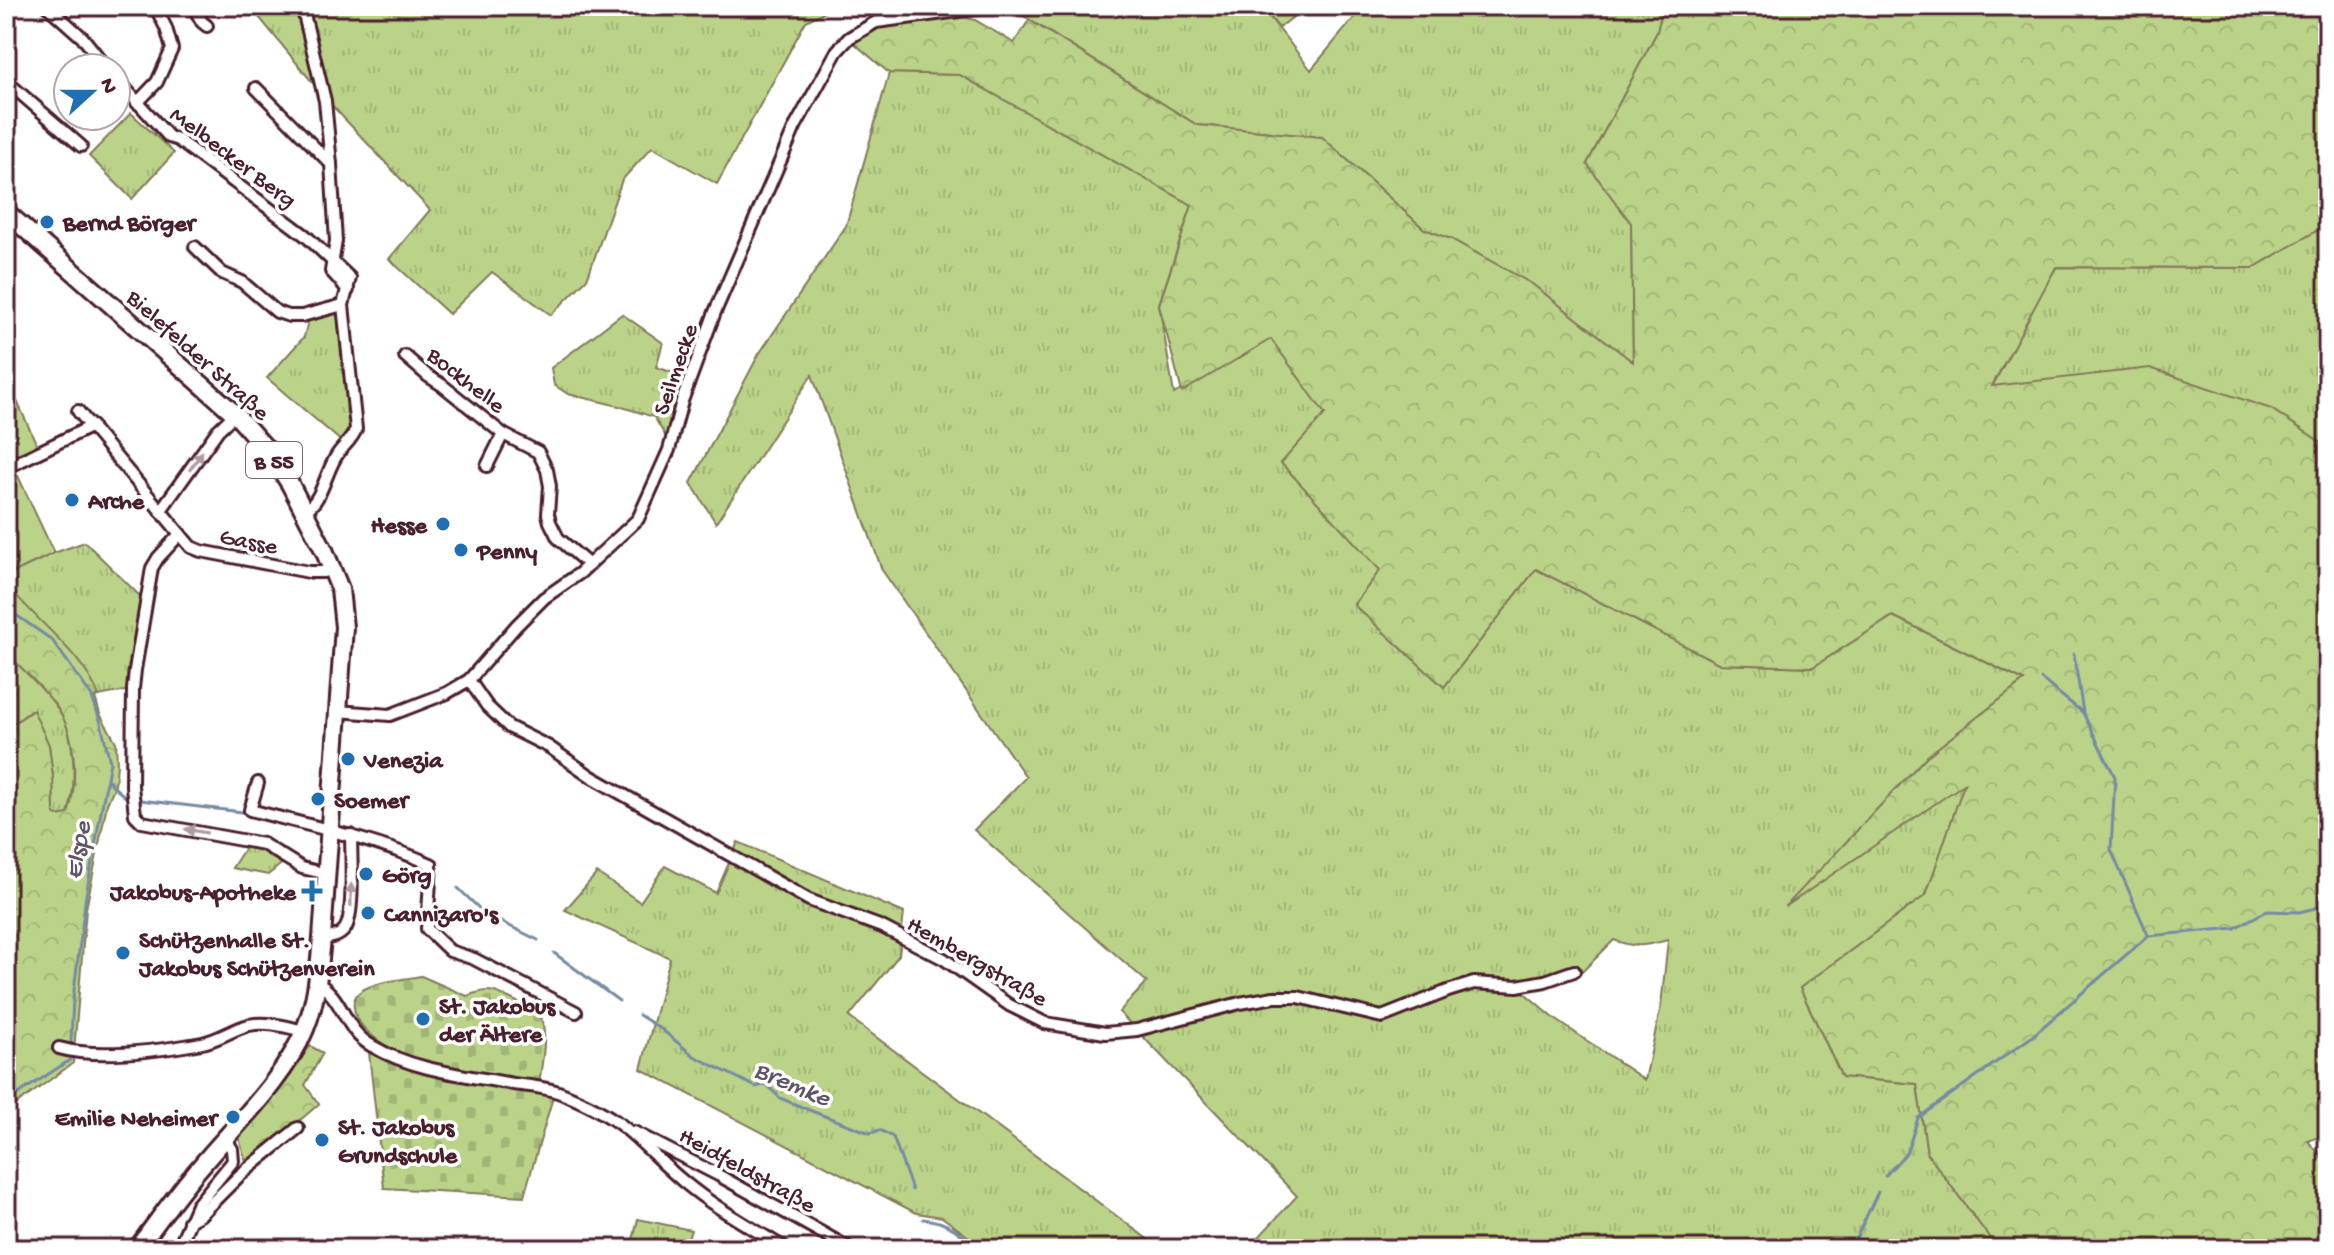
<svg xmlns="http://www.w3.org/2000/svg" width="2334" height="1255" viewBox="0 0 2334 1255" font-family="'Gochi Hand',sans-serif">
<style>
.grass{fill:url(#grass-tufts);stroke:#82795a;stroke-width:2;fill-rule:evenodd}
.forest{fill:url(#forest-crowns);stroke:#82795a;stroke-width:2}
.cemetery{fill:url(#cemetery-stones);stroke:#82795a;stroke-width:2}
.garden{fill:#bbd389;stroke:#82795a;stroke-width:2}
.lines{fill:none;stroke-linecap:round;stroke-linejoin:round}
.stream{stroke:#758ba3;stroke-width:3}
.street-casing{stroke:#4a1f2b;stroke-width:16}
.primary-casing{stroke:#4a1f2b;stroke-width:22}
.street{stroke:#fff;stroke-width:10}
.primary{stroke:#fff;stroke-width:16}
.oneway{fill:#ae9aa0}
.poi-dot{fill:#1f6fb2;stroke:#fff;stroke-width:3}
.labels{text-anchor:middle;stroke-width:7;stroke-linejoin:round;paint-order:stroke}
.shield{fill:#fff;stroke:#80626b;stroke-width:2}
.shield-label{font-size:22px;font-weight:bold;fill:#4a1f2b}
.street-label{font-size:24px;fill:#4a1f2b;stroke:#fff}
.poi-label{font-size:24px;font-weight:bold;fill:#4a1f2b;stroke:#fff;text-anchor:start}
.water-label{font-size:26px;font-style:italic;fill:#605567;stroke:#fff}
</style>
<defs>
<pattern id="grass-tufts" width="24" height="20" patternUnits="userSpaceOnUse" patternTransform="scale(2)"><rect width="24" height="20" fill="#bbd389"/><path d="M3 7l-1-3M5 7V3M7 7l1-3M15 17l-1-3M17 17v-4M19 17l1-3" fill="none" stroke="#a2b576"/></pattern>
<pattern id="forest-crowns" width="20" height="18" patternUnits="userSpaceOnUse" patternTransform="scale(2)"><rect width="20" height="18" fill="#bbd389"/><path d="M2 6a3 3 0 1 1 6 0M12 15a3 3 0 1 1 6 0" fill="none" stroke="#a2b576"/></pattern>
<pattern id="cemetery-stones" width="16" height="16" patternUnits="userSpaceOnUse" patternTransform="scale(2)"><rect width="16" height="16" fill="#bbd389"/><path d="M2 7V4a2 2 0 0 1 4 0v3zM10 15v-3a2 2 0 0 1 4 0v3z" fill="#a2b576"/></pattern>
</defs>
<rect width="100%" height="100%" fill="#fff"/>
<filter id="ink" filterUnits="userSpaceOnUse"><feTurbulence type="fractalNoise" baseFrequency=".0125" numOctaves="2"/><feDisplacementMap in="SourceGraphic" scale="16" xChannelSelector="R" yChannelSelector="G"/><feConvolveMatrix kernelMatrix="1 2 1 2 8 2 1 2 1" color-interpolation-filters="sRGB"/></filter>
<g filter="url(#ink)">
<g class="grass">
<path d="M250,6H836L806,21L717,184L652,147L622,180L587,279L551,315L492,272L449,314L389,259L430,210L326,99Z"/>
<path d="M1008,6H1261L1311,70L1364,6H1663L1657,32L1587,164L1631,223L1633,362L1532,284L1451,239L1424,229L1322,137L1197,125Z"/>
<path d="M889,73L960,75L1192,205L1159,304L1174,394L1271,338L1326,414L1282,463L1381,570L1354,604L1444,687L1536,569L1720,664L1813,667L1893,616L2024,681L1926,757L1789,904L1965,782L1926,895L1800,988L1842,1077L1917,1084L1927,1153L1998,1249H1268L1256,1240L1297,1196L1119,1012L1147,982L974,830L1026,777L882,570L812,375L716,523L691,483L759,354L846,226ZM1614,940C1636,949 1647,945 1668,940L1661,1006L1645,1080L1555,1019L1520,989L1559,982L1582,972Z"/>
<path d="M131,113L174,153L132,199L89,156Z"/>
<path d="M2328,224V447L2271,409L1992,387L2055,267L2253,268Z"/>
<path d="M337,312L350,433L342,442L267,378L304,337L308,321Z"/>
<path d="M622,314L663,343L656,367L683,376L666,437L654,417L619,406L568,394L554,385L551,368Z"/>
<path d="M85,542L141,597L130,690L99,696L71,653L17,597L6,583V576L54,553Z"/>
<path d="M6,652C23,670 42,687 57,707C76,734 77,784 68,815L57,816L54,814L53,777L49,745L32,710L6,729Z"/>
<path d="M249,841L285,861L268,875L232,868Z"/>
<path d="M738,842L904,913L899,955L849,1017L1161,1249H985L942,1217L916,1213L641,1069L670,958L565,910L597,873L640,902L665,866L716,893Z"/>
<path d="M638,1219L691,1230L684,1249H631Z"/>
</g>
<g class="forest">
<path d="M1261,6H1307L1279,28Z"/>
<path d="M1663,6H2328V224L2253,268L2056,267L1992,386L2150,368L2271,409L2328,447V1134L2308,1141L2328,1164V1249H1998L1927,1153L1917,1084L1842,1077L1800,988L1926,895L1964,784L1785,907L1926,757L2024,681L1893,616L1813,667L1720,664L1536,569L1444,687L1354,605L1380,570L1281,463L1325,414L1271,339L1182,392L1159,305L1192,205L960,75L889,73L854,43L877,28L958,16L975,20L1014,43L1029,20L1197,125L1322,137L1424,229L1451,239L1532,284L1633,362L1631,223L1587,164L1657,32Z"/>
<path d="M6,583C34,620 82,652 99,696L95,697L100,714L116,742L117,765L115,785L107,804L86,909L73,1063L6,1112V1074L8,1071L6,1060V729L33,710L49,745L53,777L54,814L57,816L68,814C78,784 77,737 58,709C44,688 23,670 6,652Z"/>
<path d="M310,1046L323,1053L305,1085L319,1104L247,1165L239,1138L281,1088Z"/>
</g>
<g class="cemetery">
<path d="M421,976L467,996C489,988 493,990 513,1000C522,1004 534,1009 540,1017C549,1032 541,1067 539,1085C504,1078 462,1075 429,1065C406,1059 355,1034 354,1007C353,1001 355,995 361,991C377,981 402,980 421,976Z"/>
<path d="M369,1053L404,1068L430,1073L544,1092L553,1097L524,1196L384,1188Z"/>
</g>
<g class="garden">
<path d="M6,377L37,445L6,459Z"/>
<path d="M18,476L54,553L6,576V482Z"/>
</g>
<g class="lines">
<g class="stream">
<path d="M6,608L52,640L82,682L92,697L101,723L110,762L86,895L73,999L70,1060L6,1102"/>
<path d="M2074,654L2083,713L2115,777L2111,850L2148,935"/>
<path d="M2041,679L2082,712"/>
<path d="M108,780L116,789L128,799"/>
<path d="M140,800L242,812"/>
<path d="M458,888L485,914L538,940"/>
<path d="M554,953L619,1001"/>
<path d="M639,1015L661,1029L694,1056L756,1087L766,1084L780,1098L814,1112L870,1133L880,1130L893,1137L912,1190"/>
<path d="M1885,1176L1907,1152L1918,1118L2030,1038L2148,936L2235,928L2266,911L2299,912L2328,905"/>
<path d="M923,1219C948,1221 961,1233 978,1249"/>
<path d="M1851,1249L1878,1192"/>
</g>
<g class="street-casing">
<g id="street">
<path d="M47,6L83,38L107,68"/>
<path d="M193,6L202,22L207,26"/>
<path d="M302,6L325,101L331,164L336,241L331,271L348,290"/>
<path d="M116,78L169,137L178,140L306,236L350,278L343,305L356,429C352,440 343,446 337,455C325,473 323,499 305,511"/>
<path d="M6,81L81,146"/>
<path d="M256,88L331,164"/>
<path d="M137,103L157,82L172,49L166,28L155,6"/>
<path d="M195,247L222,273L242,282L277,312L289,316H302L343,305"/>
<path d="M405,356L428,376L442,385L503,434L538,452L547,470L550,486L548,514L550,522L558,538L589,565"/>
<path d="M78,411L180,534L191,547L201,551L309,572H323L332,569"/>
<path d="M487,466L503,434"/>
<path d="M6,468L92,426"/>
<path d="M161,510L218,430L235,414"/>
<path d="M180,534L158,558L152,568L135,670L133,689L132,786L135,815L142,822L263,844L302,868L327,874"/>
<path d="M469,680L487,706L509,727L549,747L592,777L809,900L882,927L944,959L1009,1005L1045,1023L1105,1033L1137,1030L1240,1003L1274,997H1298L1382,1017L1448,991L1474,983L1517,986L1545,981L1574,971"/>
<path d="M337,711L390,715L447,693L469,680L516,626L544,598L580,573L638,519L669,450L682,401L715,312L795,127L837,51L849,38L876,22L997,6"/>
<path d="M258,783L250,810C311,826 373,839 431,864L427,929L450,951L474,959L576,1012"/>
<path d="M322,938C331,938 339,937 345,929C355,915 351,854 351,835"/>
<path d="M317,983C344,997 343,1030 372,1046C414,1071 466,1075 513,1084C529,1086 546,1087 561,1093C584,1102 606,1113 625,1128C646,1145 663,1165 684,1182C715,1208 752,1228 786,1249"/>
<path d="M59,1048C97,1059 163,1050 202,1043C218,1040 233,1029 249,1025C267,1021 287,1027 304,1031"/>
<path d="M634,1132L718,1175L851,1249"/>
<path d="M189,1221L200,1215L239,1176L298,1128"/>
<path d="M178,1249L197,1205L233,1161L232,1149L225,1138"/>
</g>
</g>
<g class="primary-casing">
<path id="primary" d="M6,212L235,414L270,453L290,484L324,550L340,589L344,627L322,938C319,969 317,1000 305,1029C285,1079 236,1124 201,1166C178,1192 158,1221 137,1249"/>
</g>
<use href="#street" class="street"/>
<use href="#primary" class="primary"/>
</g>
<defs><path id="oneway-solid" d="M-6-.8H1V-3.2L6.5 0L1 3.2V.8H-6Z" transform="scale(2)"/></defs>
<g class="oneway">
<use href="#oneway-solid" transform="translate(196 461) rotate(-55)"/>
<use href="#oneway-solid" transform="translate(196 831) rotate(-170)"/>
<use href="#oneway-solid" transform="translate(351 895) rotate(-89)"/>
</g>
</g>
<g class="poi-dot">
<circle cx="47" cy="222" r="8"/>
<circle cx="72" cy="500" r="8"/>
<circle cx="443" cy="524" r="8"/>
<circle cx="461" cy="550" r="8"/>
<circle cx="348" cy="759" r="8"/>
<circle cx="318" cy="799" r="8"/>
<circle cx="366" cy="874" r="8"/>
<path d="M308 879h8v8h8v8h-8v8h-8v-8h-8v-8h8z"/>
<circle cx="368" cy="913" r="8"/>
<circle cx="123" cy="953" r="8"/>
<circle cx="423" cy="1019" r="8"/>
<circle cx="233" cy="1117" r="8"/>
<circle cx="322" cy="1140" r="8"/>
</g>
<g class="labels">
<rect class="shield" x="246" y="442" width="56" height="36" rx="6"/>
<g class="shield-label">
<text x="274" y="468">B 55</text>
</g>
<g class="street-label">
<text transform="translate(234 156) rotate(37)" y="8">Melbecker Berg</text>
<text transform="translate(199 354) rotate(42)" y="8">Bielefelder Straße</text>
<text transform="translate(674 369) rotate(-71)" y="8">Seilmecke</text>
<text transform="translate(467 379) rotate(38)" y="8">Bockhelle</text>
<text transform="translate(249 540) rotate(11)" y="8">Gasse</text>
<text transform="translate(978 960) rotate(30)" y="8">Hembergstraße</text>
<text transform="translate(748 1169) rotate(29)" y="8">Heidfeldstraße</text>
</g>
<g class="poi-label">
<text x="63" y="230">Bernd Börger</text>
<text x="88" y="508">Arche</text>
<text x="427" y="532" text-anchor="end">Hesse</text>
<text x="477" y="558">Penny</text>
<text x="364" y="767">Venezia</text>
<text x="334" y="807">Soemer</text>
<text x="382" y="882">Görg</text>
<text x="296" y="899" text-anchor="end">Jakobus-Apotheke</text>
<text x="384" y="921">Cannizaro's</text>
<text x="139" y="947">Schützenhalle St.<tspan x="139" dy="28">Jakobus Schützenverein</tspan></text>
<text x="439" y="1013">St. Jakobus<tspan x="439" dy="28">der Ältere</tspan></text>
<text x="217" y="1125" text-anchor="end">Emilie Neheimer</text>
<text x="338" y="1134">St. Jakobus<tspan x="338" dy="28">Grundschule</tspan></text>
</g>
<g class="water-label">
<text transform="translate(76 850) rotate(-80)" y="9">Elspe</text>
<text transform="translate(793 1082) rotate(23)" y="9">Bremke</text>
</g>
</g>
<rect width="2334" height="1255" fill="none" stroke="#fff" stroke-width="32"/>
<rect x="16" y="16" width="2302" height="1223" fill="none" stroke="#4a1f2b" stroke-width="3" filter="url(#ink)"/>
<g transform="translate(92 92) rotate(69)"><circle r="38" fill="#ffffff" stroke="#b7a5aa" stroke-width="2"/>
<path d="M0-6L14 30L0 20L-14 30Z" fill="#1f6fb2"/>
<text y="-12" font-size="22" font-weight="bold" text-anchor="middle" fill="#4a1f2b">N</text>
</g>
</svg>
